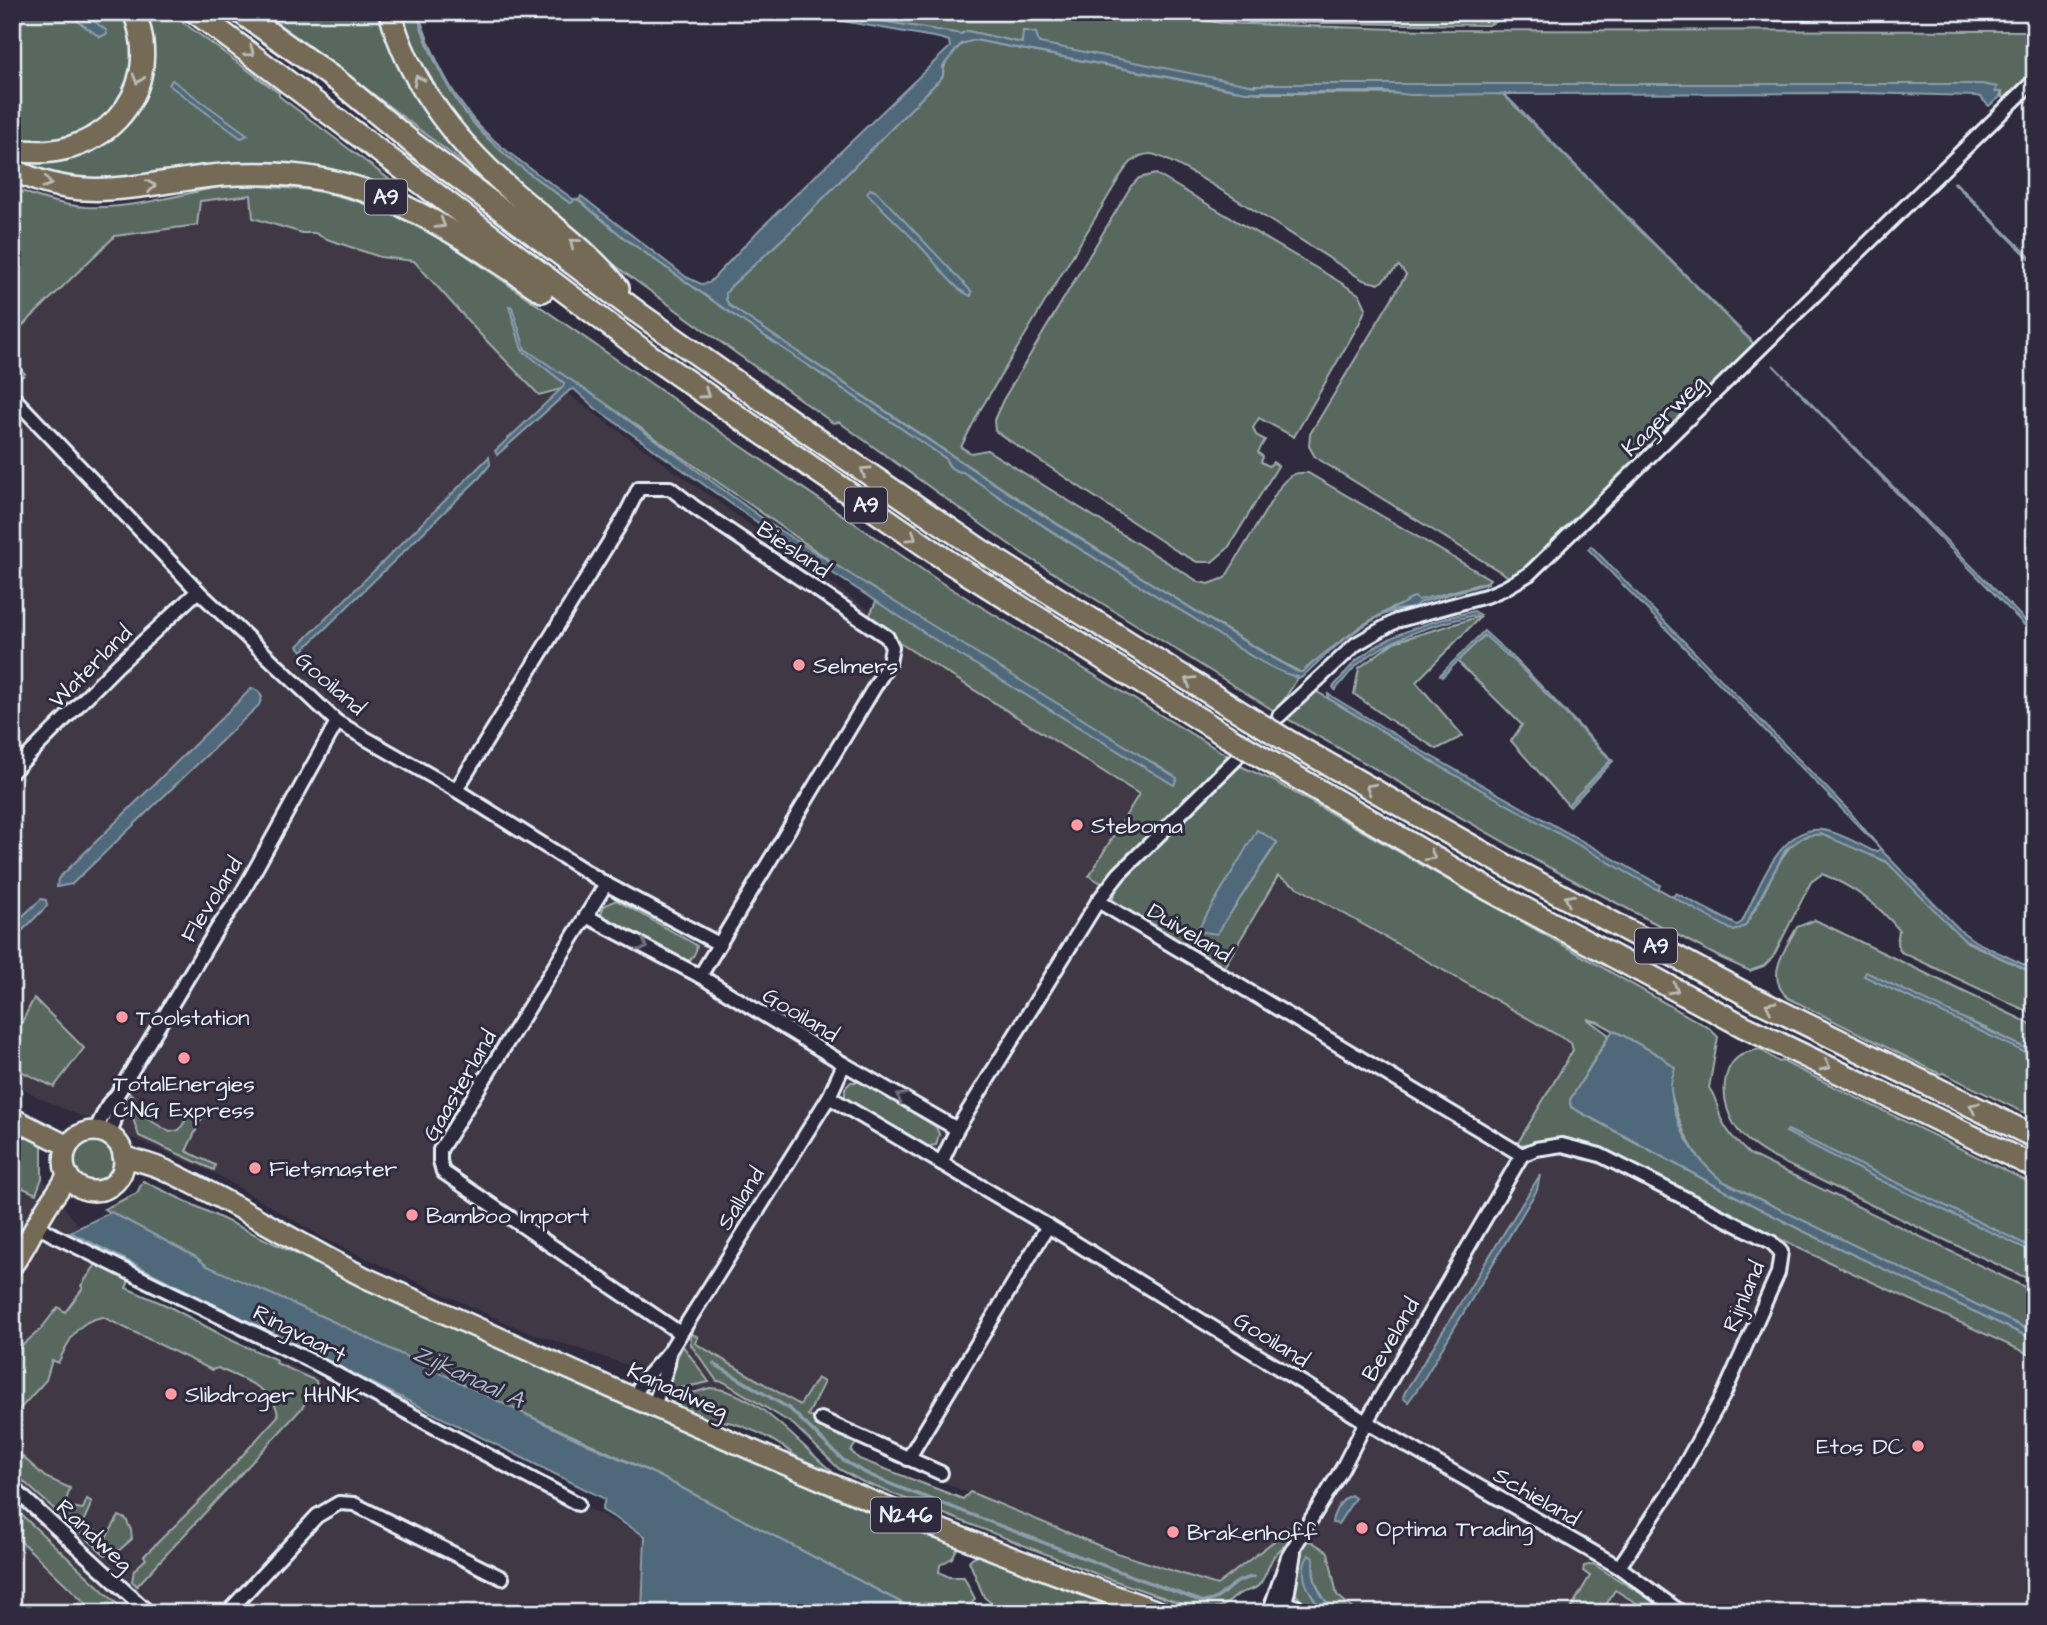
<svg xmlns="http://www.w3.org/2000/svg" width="2047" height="1625" viewBox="0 0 2047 1625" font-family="'Architects Daughter',sans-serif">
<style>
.built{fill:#403745}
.green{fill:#58685f;stroke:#a0acac;stroke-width:2;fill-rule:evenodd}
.water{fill:#4f677a;stroke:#8c9eac;stroke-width:2}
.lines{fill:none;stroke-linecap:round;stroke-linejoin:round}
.stream{stroke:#8c9eac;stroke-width:3.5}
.street-casing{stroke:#e8f1f8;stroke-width:18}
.primary-casing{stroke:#e8f1f8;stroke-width:24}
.highway-casing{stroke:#e8f1f8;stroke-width:26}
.street{stroke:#2f2a3d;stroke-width:12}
.primary{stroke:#756a55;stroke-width:19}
.highway{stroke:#756a55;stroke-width:21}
.highway-bridge-casing{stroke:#e8f1f8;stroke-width:26;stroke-linecap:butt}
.highway-bridge{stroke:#756a55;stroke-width:21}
.oneway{stroke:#babbb7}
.oneway2{stroke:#70707e}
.poi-dot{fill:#ff9aa2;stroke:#2f2a3d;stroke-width:2.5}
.labels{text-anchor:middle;stroke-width:6;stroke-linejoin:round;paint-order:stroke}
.shield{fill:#2f2a3d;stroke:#b0b5c0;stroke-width:2}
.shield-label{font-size:21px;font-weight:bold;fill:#e8f1f8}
.street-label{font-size:23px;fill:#e8f1f8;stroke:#2f2a3d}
.poi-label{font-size:23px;fill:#e8f1f8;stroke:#2f2a3d;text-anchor:start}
.water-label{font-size:24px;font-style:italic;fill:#abbac6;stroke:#2f2a3d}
</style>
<rect width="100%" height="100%" fill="#2f2a3d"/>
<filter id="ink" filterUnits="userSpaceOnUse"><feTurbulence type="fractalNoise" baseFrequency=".0143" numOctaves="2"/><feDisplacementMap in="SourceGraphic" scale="14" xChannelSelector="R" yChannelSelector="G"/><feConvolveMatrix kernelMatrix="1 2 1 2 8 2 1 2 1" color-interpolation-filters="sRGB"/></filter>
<g filter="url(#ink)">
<g class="built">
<path d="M251,195L302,233L315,232L324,238L380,257L414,261L510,350L587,408L855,600L1165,801L1228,823L1637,1058L1712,1193L2035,1343V1613H1324L1305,1585L1273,1571L1241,1570L1216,1587L1006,1510L840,1436L522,1330L329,1241L214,1173L39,1098L12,1081V242L63,284L115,236L197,225L200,201Z"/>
<path d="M12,1164L42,1178L129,1293L320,1379L645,1536L662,1613H12Z"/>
</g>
<g class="green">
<path d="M12,12H121C158,85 88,160 12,138Z"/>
<path d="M139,12H169L279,93V96L434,213L356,180L128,184L28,173L12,155L32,159L127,114Z"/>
<path d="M262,12H384L511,200L342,70Z"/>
<path d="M401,12H416C429,52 449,96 477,127C504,157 538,179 570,203L573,199L579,200L623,237L716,303L945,458C949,467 953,471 963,472L1054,533L1242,648L1295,677L1298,671C1245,643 1195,610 1143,578C1003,491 867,399 730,306L726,300V293L731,286L792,230L943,76C943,59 958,42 975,40L1233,90L1260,93L1503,94L1754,344L1748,355L1539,559L1509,577L1315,457L1309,446L1310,434L1406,275L1399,266L1379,284L1363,280C1334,262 1171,153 1150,154C1135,155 1129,164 1121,175L979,412L961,447L971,453L987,450L1199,582L1209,584L1225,578L1281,485C1290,475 1294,472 1308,473L1490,579L1487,582L1392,608L1361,626L1302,672L1276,712L1020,552L839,422L833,423L625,273L544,208L471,142L417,62Z"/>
<path d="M825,12H1161L1221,23L1426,30L2035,31V73L2006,101L2002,97V92H1995L1996,87L1981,84L1242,85L1039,43L1036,33L1024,31L1022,43L968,31L961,34Z"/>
<path d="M1189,12H1413L1414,15L1513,14L1488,25L1251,22Z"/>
<path d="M1156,174L1335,279L1360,295L1366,308L1359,324L1294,437L1259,418L1253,428L1256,435L1265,440L1258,452L1263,457L1261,462L1269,466L1273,462L1278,466L1228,548L1212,562H1197L1175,550L995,431L994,420L1003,400L1131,186L1139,178Z"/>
<path d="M246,183C262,189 295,187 315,191C368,200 414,223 460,251L728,437L942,583L1228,756L1103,884L1089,876L1139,794L887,635L868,619L879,595L602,401L576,385L539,395L479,333L414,261L380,257L324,238L315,233H302L253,218L251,195L200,201L197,225L115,236L19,329L14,324L12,325V187C35,197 60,205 85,207C139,210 192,189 246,183Z"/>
<path d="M12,359L25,374L14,384L12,383Z"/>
<path d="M1481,616L1416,682L1463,736L1437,749L1390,720L1354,694L1359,668L1394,642Z"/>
<path d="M1485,635L1518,664L1611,760L1568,805L1511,741L1522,725L1457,661Z"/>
<path d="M1314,690L1450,772L1734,931L1745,926C1753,913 1760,900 1767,886C1780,860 1793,826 1829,836L1887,862L1967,942L2035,974V1015L1901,952L1897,944L1899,930C1879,905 1852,886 1822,874L1811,882L1773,957L1764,966L1750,971L1721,958L1539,862L1286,718Z"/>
<path d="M1238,765L1272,780L1709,1028L1718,1037L1709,1088C1717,1098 1717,1107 1721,1119C1728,1134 1738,1143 1749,1154L2035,1292V1333L1722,1181C1680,1147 1675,1108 1662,1057L1598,1022L1587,1019L1609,1035L1570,1100L1571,1107L1716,1186L1803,1231L2035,1340V1357L1781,1240L1598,1147C1571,1141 1544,1139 1516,1146L1573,1050L1571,1043L1278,876L1220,974L1112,902L1117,886ZM1257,830L1277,843L1217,933Z"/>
<path d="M616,900L691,942L697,946C696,954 692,959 686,963L603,918L601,914L604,906Z"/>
<path d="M1815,920L2035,1026V1053L1985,1028L1865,976L2035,1057V1118L1943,1073L1940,1074L1788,998C1764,976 1785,950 1797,927Z"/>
<path d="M34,998L84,1048L54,1087L12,1067V1042Z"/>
<path d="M1760,1049L1779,1062L1782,1061L2035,1185V1282C1964,1249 1893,1216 1822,1181C1797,1168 1764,1157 1743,1136C1729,1122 1721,1097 1726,1077C1730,1059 1742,1052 1760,1049Z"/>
<path d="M851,1082H862L872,1087L936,1127L939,1134L936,1145L923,1147L849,1103L845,1099V1088Z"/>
<path d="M130,1093L135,1098L136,1112L170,1132L179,1130L192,1111L203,1116L186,1151L215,1165L214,1170L139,1136L129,1107L126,1106Z"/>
<path d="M12,1128L42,1141V1178L36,1194L12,1183Z"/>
<circle cx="92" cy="1162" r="21"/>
<path d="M143,1181L424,1315L927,1536L958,1547L952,1558L940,1565L939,1572L949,1577H964L975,1599L964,1613H921L657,1475L207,1266L196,1257L104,1209L137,1193Z"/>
<path d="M99,1260L128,1277L129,1281L126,1288L168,1306L233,1341L277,1360L276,1363L316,1381L317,1387L301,1409L137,1586L132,1581L134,1570L146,1559L144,1556L209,1492L278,1416C276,1388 240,1379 218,1368L212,1370L103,1317C76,1321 69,1341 58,1363L52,1360L46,1380L18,1411L12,1404V1354L40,1330L58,1307L65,1312L83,1288L81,1286Z"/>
<path d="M690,1333L698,1337L695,1343L800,1405L817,1378L824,1382L808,1415L857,1442L851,1451L859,1459L963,1499L970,1492L1117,1553L1217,1585L1274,1541L1287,1527L1292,1530C1290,1542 1282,1547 1274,1556C1268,1565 1266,1577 1259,1585C1254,1591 1245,1590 1239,1594C1234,1597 1231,1601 1226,1604C1212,1614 1194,1608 1179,1603L1104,1577L863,1482L839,1469L794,1425L724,1382L717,1381L691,1345Z"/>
<path d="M683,1346L709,1382L672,1390L666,1387L668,1376Z"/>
<path d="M710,1388C760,1391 802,1450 840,1478L1181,1613L1162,1608L814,1472C792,1450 768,1435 739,1425C710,1414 689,1428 670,1399Z"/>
<path d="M12,1447L45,1477L70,1488L66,1501L71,1507L83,1509L87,1499L92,1502L84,1520L88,1527L107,1536L119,1516L126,1519L131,1530L132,1539L117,1552L105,1555L12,1471Z"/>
<path d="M12,1506L127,1613H96L12,1533Z"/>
<path d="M1306,1541L1312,1542L1328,1552L1337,1595L1358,1613L1333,1612C1321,1595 1310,1580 1314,1559L1309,1556L1318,1605L1324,1613H1311L1294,1592L1299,1558Z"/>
<path d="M979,1555L990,1556L1119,1606L1126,1613H1003L984,1597L969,1561L973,1557Z"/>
<path d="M1593,1564L1672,1613H1653L1615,1590L1601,1613H1568L1590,1576L1583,1571L1584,1566Z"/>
</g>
<g class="water">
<path d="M65,12H81L106,30L107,34L100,37Z"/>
<path d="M416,12H418C431,52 451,95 479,126C505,153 543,177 573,199V202L570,203C538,180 504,157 477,127C449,96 429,52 416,12Z"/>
<path d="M791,12H825L961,34L967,31L1022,43L1023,31L1036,33L1039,43L1254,86L1268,84H1982L1997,87L1995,92H2000V97L1989,106L1980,97L1976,96L1859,93L1504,94L1751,340L1503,94L1411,95L1384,92H1246L975,40L961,44L943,66V76L792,230L731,286L726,293V300L730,306C865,398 1000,490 1139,576C1192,608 1243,643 1298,672H1302C1334,644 1363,624 1400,605C1406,603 1408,598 1414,597L1419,600L1489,583L1419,603L1411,609C1378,605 1324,656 1301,678C1270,672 1225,639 1198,621C1119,573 1039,525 963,472C953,471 949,467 945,458L716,303L623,237L579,200L581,196L686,277L701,284L709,283L760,229L950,47L949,41L939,38Z"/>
<path d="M172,80L248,135L241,138L169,85Z"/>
<path d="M870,189L877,192L972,292L971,296C955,291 935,262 923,249C905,230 885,212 867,193Z"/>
<path d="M509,306L512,307L525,349L602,401L773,526L1177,778L1174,785L940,643L791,546L595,408L574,389L570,390L497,455L495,451L563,387L564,383L522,350Z"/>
<path d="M1773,365L2013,608L2035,631V636Z"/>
<path d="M489,457L490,465L480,477L302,651L298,646Z"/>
<path d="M1591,546L1849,811L1884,853L1961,931L1976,942L2035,970V974L1963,939L1887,862L1821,834L1805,836L1786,849L1745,926L1734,931L1673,897L1676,893L1737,925L1742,922C1759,889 1781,819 1828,831C1843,835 1859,844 1873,851H1878L1880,848L1588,549Z"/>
<path d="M1474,611L1479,614C1436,624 1391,636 1357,665C1349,672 1343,682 1335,690L1333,687C1341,679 1347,670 1355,662C1387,633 1433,621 1474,611Z"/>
<path d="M1484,631L1519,663L1613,761L1570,807L1568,805L1611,760L1518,665L1484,635L1442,677L1440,675Z"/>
<path d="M252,688L258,691L262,697L259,705L72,884L57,887L58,879Z"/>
<path d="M1328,694L1422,751L1660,885L1658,890L1450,772L1328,698Z"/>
<path d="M1257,830L1277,842L1217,934L1197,931Z"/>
<path d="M41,899L46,900L47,906L12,941V926Z"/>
<path d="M1866,972L2035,1053V1057L1864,976Z"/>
<path d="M1613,1030L1662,1057L1675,1068C1673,1075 1670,1083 1671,1090C1674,1127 1695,1159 1722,1181L2035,1333V1340L1803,1231L1716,1186L1571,1107L1570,1100Z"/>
<path d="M1788,1130L2035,1249V1253L1882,1181L1786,1132Z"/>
<path d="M1540,1175L1537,1190L1419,1387L1408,1402L1403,1398L1405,1392Z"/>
<path d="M111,1212L196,1257L207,1266L330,1320L589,1445L657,1475L921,1613H642L645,1536L602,1510L605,1499L70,1232Z"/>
<path d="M1351,1495L1355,1498L1338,1524L1332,1523C1333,1513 1341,1499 1351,1495Z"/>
<path d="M1309,1555L1314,1559C1310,1581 1321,1596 1334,1613H1324C1312,1597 1295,1575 1309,1555Z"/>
</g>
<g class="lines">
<g class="stream">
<path d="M1955,183L2035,263"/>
<path d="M714,1364L790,1409L843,1460C878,1483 923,1495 962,1511C1042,1542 1123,1574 1204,1602C1224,1601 1226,1581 1253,1577"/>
</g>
<g class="street-casing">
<g id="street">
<path d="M1752,12H1810"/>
<path d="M12,396L198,591L337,722L456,790L606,884L719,944"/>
<path d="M1279,716L1356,644L1396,621L1489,595L1505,588L1529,574L2035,80"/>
<path d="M12,772L117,666L198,591"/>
<path d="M456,790L624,518L639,488H670L694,507L887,637L892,647L889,663L700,976"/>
<path d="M606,884L440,1150V1161L443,1172L680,1333"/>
<path d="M1098,901L1119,874L1236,759"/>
<path d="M586,916L700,976L844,1064L957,1129"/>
<path d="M829,1097L1048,1226L1366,1422L1619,1567L1682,1613"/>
<path d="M95,1131L109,1103L117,1095L217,929L241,895L337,722"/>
<path d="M110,1136L117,1112V1095"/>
<path d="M1522,1155L1536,1149L1562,1145L1600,1155L1771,1242L1781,1252L1778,1273L1724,1394L1672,1488L1619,1567"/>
<path d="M941,1163L957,1129L1098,901L1522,1155"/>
<path d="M38,1226L55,1236L319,1365L578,1504"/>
<path d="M634,1397L642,1382L669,1352L829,1097L844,1064"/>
<path d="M654,1406L668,1364L669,1352"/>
<path d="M821,1419L941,1473"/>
<path d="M908,1459L1048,1226"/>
<path d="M12,1487L149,1613"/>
<path d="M1285,1603L1297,1607L1302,1613"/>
<path d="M227,1613L317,1516L339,1503L354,1504L502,1578"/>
<path d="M1269,1613L1288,1557L1342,1469L1366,1422L1522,1155"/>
<path d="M1282,1613L1288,1591L1294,1552"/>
</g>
</g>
<g class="primary-casing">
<g id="primary">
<path d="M12,1118L68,1146"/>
<circle cx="94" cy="1161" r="30"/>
<path d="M123,1156C137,1161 152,1164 165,1170C234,1202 298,1244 366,1278C629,1395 891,1519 1164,1613"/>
<path d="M12,1266C26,1248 34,1227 46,1208C53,1196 63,1187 67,1174"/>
</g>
</g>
<g class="highway-casing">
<g id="highway">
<path d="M195,12L649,355L949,562L1228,737"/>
<path d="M240,12L339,82L415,145L637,312L810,434L982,551L1248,717"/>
<path d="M390,12C409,84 457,143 512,191C548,223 588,250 618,288"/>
<path d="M12,149C96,167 168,96 134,12"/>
<path d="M12,169C72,201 126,188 189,179C217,174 245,173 274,174C381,177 457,234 542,291"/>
<path d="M1286,740L1503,864L1755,999L2035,1137"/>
<path d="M1267,760L1488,889L1743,1026L2035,1167"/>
</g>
</g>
<use href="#street" class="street"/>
<use href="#primary" class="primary"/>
<use href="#highway" class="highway"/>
<g class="highway-bridge-casing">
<g id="highway-bridge">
<path d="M1248,717L1286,740"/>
<path d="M1228,737L1267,760"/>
</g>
</g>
<use href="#highway-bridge" class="highway-bridge"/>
</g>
<defs><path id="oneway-chevron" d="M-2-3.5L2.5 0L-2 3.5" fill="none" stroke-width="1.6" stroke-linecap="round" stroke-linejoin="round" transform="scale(1.75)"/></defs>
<g class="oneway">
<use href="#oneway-chevron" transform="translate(250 52) rotate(36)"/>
<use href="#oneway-chevron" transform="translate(138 79) rotate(106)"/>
<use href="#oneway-chevron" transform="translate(418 80) rotate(-118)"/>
<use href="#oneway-chevron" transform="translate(47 183) rotate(16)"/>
<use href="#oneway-chevron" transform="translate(151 186) rotate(-10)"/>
<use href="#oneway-chevron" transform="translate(441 224) rotate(31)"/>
<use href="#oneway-chevron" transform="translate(574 243) rotate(-140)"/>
<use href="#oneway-chevron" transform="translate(705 394) rotate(35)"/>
<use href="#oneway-chevron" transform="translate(865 471) rotate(-146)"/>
<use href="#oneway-chevron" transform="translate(912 537) rotate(34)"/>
<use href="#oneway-chevron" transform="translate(1190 681) rotate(-148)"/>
<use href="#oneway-chevron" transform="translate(1370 788) rotate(-150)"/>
<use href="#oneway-chevron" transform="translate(1431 856) rotate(30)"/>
<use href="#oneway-chevron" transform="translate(1569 899) rotate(-152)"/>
<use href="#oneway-chevron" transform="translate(1674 989) rotate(28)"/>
<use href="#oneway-chevron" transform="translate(1770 1006) rotate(-154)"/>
<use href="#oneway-chevron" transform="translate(1826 1066) rotate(26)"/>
<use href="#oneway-chevron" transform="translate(1974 1107) rotate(-154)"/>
</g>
<g class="oneway2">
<use href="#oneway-chevron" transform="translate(643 946) rotate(28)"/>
<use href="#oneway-chevron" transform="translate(901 1097) rotate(-150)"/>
</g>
</g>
<g class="poi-dot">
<circle cx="799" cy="665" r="7"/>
<circle cx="1077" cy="825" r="7"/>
<circle cx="122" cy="1017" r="7"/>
<circle cx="184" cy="1058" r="7"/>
<circle cx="255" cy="1168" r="7"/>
<circle cx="412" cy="1215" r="7"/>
<circle cx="171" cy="1394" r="7"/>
<circle cx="1918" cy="1446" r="7"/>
<circle cx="1362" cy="1528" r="7"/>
<circle cx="1173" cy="1532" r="7"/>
</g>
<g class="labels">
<g class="shield">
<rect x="365" y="179.5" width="42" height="35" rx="5"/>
<rect x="845" y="487.5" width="42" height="35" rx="5"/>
<rect x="1635" y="928.5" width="42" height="35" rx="5"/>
<rect x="871" y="1497.5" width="70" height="35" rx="5"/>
</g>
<g class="shield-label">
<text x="386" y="204">A9</text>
<text x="866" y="512">A9</text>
<text x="1656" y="953">A9</text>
<text x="906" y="1522">N246</text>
</g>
<g class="street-label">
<text transform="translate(1663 415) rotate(-44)" y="8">Kagerweg</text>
<text transform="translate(794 549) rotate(34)" y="8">Biesland</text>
<text transform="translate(90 666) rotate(-45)" y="8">Waterland</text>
<text transform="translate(331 683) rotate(41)" y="8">Gooiland</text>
<text transform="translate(211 899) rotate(-58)" y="8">Flevoland</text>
<text transform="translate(1190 932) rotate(31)" y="8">Duiveland</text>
<text transform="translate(801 1014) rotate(31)" y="8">Gooiland</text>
<text transform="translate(459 1085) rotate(-60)" y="8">Gaasterland</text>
<text transform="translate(740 1198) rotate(-58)" y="8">Salland</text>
<text transform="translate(1743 1296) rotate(-67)" y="8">Rijnland</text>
<text transform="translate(300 1333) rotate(27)" y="8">Ringvaart</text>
<text transform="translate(1272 1339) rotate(32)" y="8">Gooiland</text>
<text transform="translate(1390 1339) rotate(-60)" y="8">Beveland</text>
<text transform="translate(678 1390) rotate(24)" y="8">Kanaalweg</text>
<text transform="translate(1537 1496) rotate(30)" y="8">Schieland</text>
<text transform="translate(95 1535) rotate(43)" y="8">Randweg</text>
</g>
<g class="poi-label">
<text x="813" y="673">Selmers</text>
<text x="1091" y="833">Steboma</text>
<text x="136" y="1025">Toolstation</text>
<text x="184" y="1091" text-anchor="middle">TotalEnergies<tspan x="184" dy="26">CNG Express</tspan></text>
<text x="269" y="1176">Fietsmaster</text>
<text x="426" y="1223">Bamboo Import</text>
<text x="185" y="1402">Slibdroger HHNK</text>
<text x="1904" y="1454" text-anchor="end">Etos DC</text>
<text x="1376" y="1536">Optima Trading</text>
<text x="1187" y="1540">Brakenhoff</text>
</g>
<g class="water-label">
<text transform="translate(469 1376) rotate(25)" y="8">Zijkanaal A</text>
</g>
</g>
<rect width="2047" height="1625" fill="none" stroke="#2f2a3d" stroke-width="42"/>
<rect x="21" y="21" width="2005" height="1583" fill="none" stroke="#e8f1f8" stroke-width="2.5" filter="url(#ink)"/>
</svg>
